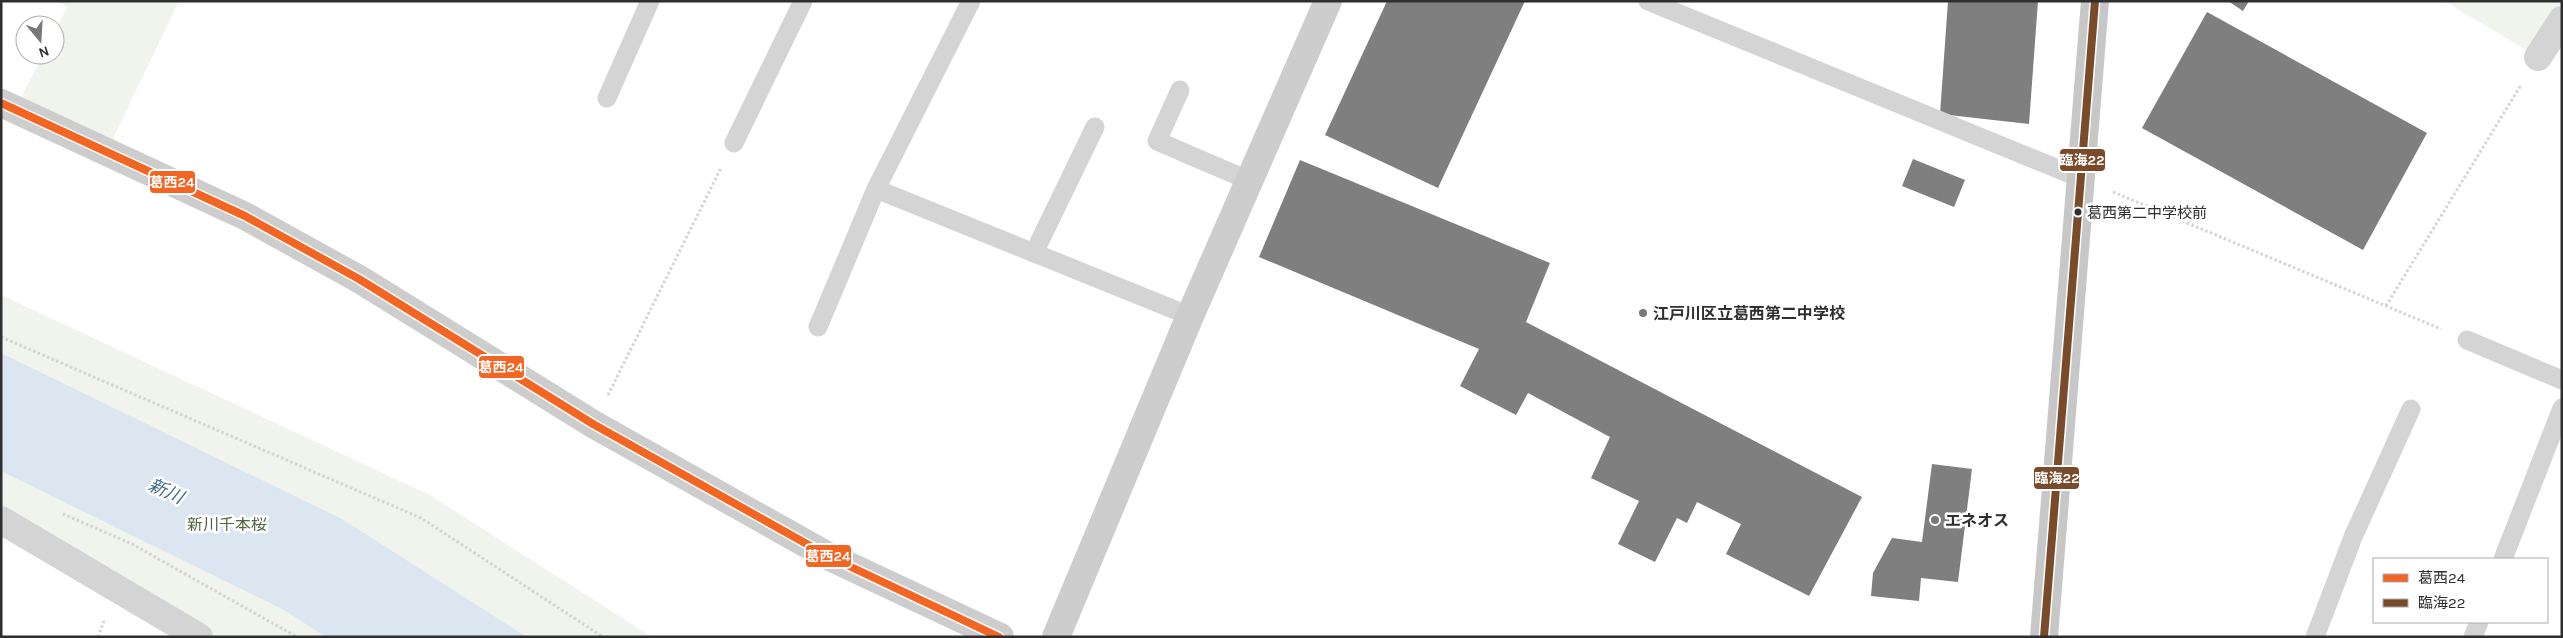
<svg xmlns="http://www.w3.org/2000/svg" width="2563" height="638" viewBox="0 0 2563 638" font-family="Karla,'Noto Sans JP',sans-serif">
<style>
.green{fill:#f0f4ed}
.water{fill:#dbe6f0}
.building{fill:#7f7f7f}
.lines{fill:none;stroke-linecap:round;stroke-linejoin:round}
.path{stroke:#d4d4d4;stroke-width:3;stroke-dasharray:2.5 2.5;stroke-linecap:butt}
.lane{stroke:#d4d4d4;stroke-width:19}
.street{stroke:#d4d4d4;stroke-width:28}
.secondary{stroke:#cdcdcd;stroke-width:28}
.primary{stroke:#c7c7c7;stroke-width:28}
.bus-1-casing{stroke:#fff;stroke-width:11}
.bus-2-casing{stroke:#fff;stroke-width:11}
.bus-1{stroke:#f26522;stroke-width:8}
.bus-2{stroke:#7a4b2a;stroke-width:8}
.bus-dot{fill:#2f2f2f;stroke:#fff;stroke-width:2}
.poi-dot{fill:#787878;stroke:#fff;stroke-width:2}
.labels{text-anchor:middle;stroke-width:5;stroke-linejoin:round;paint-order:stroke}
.bus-label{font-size:15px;fill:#2f2f2f;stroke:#fff;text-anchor:start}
.poi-label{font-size:16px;font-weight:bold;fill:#2f2f2f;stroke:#fff;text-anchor:start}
.park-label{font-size:16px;fill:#506640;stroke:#fff}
.water-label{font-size:18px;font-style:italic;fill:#446b89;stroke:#fff}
.line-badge{stroke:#fff;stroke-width:2}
.badge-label{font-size:14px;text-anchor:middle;font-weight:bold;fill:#fff}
</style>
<rect width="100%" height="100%" fill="#fff"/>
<g class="green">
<path d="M58,1H179L106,153L15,109L43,55H55V32L67,7Z"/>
<path d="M2444,1H2562V20L2538,57Z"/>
<path d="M1,295L430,495L652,637H199L1,520Z"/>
</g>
<path class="water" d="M1,353L342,519L527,637H326L284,610L1,471Z"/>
<g class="building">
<path d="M1387,1H1525L1438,188L1325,135Z"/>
<path d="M1948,1H2038L2029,124L1940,114Z"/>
<path d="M2228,1H2249L2243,11Z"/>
<path d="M2207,12L2427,133L2363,250L2142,128Z"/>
<path d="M1913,159L1965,180L1954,207L1902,186Z"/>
<path d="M1300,160L1550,263L1526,322L1862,497L1809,596L1726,554L1741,524L1697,502L1687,523L1677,518L1655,562L1618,544L1639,501L1591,478L1610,437L1528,393L1516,415L1460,386L1479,349L1259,257Z"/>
<path d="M1932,464L1972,469L1958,582L1921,578L1919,601L1871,596L1873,573L1892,538L1922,542Z"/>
</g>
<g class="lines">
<g class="path">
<path d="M2113,192L2441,329"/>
<path d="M2386,306L2521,85"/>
<path d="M1,337L421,518L603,637"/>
<path d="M608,395L721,168"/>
<path d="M63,514L132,544L297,637"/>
<path d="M98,637L104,621"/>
</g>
<g class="lane">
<path d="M1648,1L2080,178"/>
<path d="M1180,90L1157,141L1250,181"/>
<path d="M607,98L650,1"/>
<path d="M734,143L803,1"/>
<path d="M876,189L1190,316"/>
<path d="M1034,253L1095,127"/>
<path d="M818,327L876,189L971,1"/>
<path d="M2467,340L2562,380"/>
<path d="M2503,559L2562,408"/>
<path d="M2315,637L2353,537L2411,409"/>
<path d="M2473,637L2479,622"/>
</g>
<g class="street">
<path d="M2538,57L2562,20"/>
<path d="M1,520L199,637"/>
</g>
<g class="secondary">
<path d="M1,103L245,216L359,279L593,424L830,557L1000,637"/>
<path d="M1056,637L1190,316L1328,1"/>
</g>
<path class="primary" d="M2044,637L2095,1"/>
<g class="bus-1-casing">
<path id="bus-1" d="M1,103L245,216L359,279L593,424L830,557L999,637"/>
</g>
<g class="bus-2-casing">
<path id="bus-2" d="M2044,637L2095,1"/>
</g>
<use href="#bus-1" class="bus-1"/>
<use href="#bus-2" class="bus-2"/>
</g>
<circle class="bus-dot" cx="2078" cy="212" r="4.5"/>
<g class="poi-dot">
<circle cx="1643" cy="313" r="5"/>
<circle cx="1935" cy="520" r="5"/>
</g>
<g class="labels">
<g class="bus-label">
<text x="2087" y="218">葛西第二中学校前</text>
</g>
<g class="poi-label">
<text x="1653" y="319">江戸川区立葛西第二中学校</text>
<text x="1945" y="526">エネオス</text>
</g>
<g class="park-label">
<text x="227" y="530">新川千本桜</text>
</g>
<g class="water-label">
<text transform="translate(166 491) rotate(24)" y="6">新川</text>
</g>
</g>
<g class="line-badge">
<rect x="2059" y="148" width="47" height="24" rx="5" fill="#7a4b2a"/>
<rect x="149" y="170" width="47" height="24" rx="5" fill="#f26522"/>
<rect x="478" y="355" width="47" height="24" rx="5" fill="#f26522"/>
<rect x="2033" y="466" width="47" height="24" rx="5" fill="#7a4b2a"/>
<rect x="805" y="544" width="47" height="24" rx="5" fill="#f26522"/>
</g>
<g class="badge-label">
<text x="2082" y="165">臨海22</text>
<text x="172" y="187">葛西24</text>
<text x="501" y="372">葛西24</text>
<text x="2057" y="483">臨海22</text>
<text x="828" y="561">葛西24</text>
</g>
<rect width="2563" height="638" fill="none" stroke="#2f2f2f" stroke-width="5"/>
<rect x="2373" y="558" width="175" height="65" fill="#ffffff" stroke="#acacac"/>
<rect x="2383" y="574" width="25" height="8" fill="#f26522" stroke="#acacac"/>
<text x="2418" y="583" font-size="15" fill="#2f2f2f">葛西24</text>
<rect x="2383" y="599" width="25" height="8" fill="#7a4b2a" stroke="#acacac"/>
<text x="2418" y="608" font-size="15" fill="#2f2f2f">臨海22</text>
<g transform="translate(40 40) rotate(162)"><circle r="24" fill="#ffffff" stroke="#acacac"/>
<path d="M0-4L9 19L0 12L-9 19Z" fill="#787878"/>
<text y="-8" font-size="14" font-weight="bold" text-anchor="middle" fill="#2f2f2f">N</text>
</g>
</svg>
